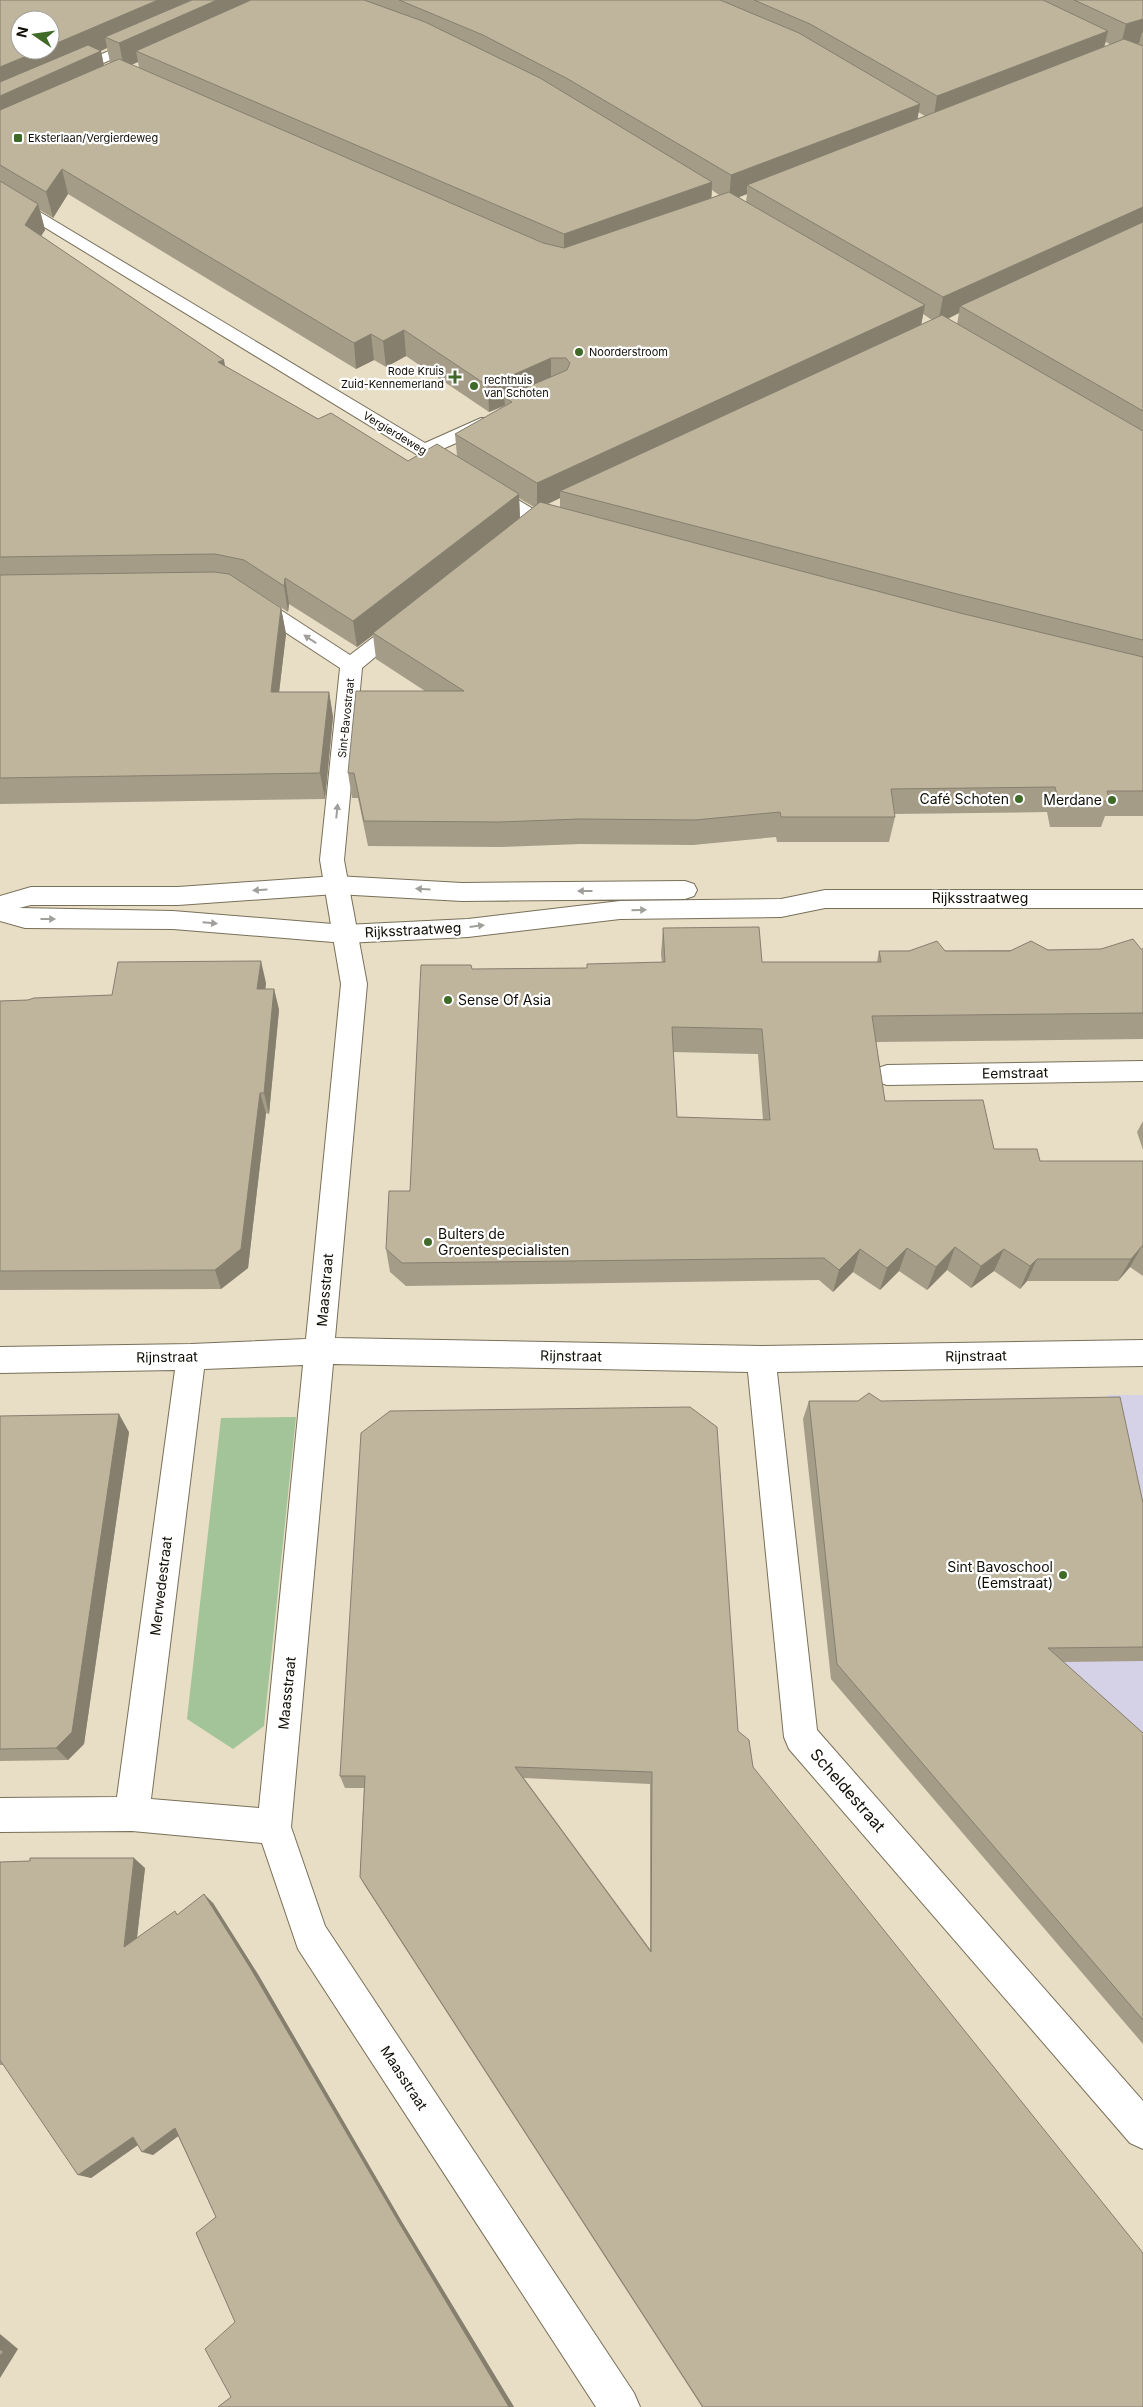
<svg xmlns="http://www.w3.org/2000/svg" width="1143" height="2407" viewBox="0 0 1143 2407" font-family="Inter,sans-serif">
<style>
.education{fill:#d5d1e7}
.green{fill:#a2c498}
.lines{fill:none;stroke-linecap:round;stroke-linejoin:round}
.minor-casing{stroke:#79705a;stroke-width:2}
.major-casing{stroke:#79705a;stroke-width:2}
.minor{fill:#fff;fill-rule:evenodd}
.major{fill:#fff;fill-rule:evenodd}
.wall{fill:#a49c87;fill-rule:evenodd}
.shaded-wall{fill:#867f6e}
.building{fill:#bfb59d;stroke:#867f6e;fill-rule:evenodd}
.oneway{fill:#a09f9b}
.poi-dot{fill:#3f6a27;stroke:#fff;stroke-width:2}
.labels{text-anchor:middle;stroke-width:4.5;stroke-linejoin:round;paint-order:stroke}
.far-poi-label{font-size:11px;fill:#110e06;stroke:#fff;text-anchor:start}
.far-street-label{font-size:11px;fill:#110e06;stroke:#fff}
.poi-label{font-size:14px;fill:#110e06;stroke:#fff;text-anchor:end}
.street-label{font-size:14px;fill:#110e06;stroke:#fff}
.near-street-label{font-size:16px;fill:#110e06;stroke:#fff}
</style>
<rect width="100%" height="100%" fill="#e8ddc5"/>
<path class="education" d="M1107,1395H1143V1737L1025,1660L1132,1526Z"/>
<path class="green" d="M296,1417L264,1726L233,1749L187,1719L221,1418Z"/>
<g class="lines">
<g class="minor-casing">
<g id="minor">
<path d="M142,37L149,41L147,44L0,108V97Z"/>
<path d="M0,188L425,443L481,418H495L497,422L495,426L438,451L543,515L568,522L571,526L568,530L561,532L529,523L0,200Z"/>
<path d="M252,594L259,596L350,655L397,619L404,617L411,619L415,624L362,668L344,860L367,984L335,1338L761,1346L1143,1340V1366L777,1372L817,1730L1143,2101V2149L1130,2143L789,1749L784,1737L748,1372L333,1364L291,1827L325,1926L634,2393L640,2407H596L298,1949L262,1843L132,1831L0,1832V1798L117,1797L175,1370L0,1373V1347L191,1344L306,1339L341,984L320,860L340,668L245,606L242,601L245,596ZM303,1365L259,1808L151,1799L204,1369Z"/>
<path d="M1143,1061V1081L887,1085L878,1082L874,1075L878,1068L887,1065Z"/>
</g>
</g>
<g class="major-casing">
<path id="major" d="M336,876L462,883L685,881L694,884L697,890L694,896L685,899L462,901L336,894L178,905H31L19,908L173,911L345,925L468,919L620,901L781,899L825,890H1143V908H825L781,917L620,919L468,937L345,943L173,929L25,928L0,921V896L31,887H178Z"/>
</g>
<use href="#minor" class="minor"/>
<use href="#major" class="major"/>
</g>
<g class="wall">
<path d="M0,0H1143V816H1105L1101,827H1050L1047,812L894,814L895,817L889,842H777L776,837L693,845L580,844L500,847L368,846L358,798H352L348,773L425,691L376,659L373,635L357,647L289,604L288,612L248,586L281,608L286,634L279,692H329L333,717L325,799L0,804ZM1106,42L1111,45L1104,47ZM107,48L110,62L111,63L104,66L101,51ZM138,62L139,68L131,65ZM918,112L925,116L917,119ZM712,190L719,195L711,198ZM68,194L356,369L374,360L386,367L406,356L489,412L505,406L455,434L457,456L408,461L318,419L225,367L41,236L45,230L40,210L53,218ZM747,194L746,202L739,197ZM959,313L957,324L948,319ZM923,314L932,320L921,325ZM519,498L534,507L520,518ZM560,498V507L548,504Z"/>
<path d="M663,928L762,962H877L879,951L1143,949V1039L876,1042L885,1101L994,1149L1040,1161H1143V1276L1130,1267L1118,1281H1027L1020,1289L994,1271L971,1288L947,1270L927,1290L899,1271L880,1290L853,1272L833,1292L819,1280L406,1286L390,1272L386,1249L410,1191L472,969L587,968L662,962L661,954ZM673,1052L758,1054L763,1120L677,1117Z"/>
<path d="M266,983L265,989H274L279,1010L269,1114L266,1113L248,1268L221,1289L0,1290V1001L28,1000L112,995Z"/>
<path d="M1143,1121V1150L1137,1132Z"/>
<path d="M809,1401H881L1143,1503V1661L1063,1662L1143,1733V2044L831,1679L803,1419Z"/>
<path d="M0,1416L129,1432L84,1744L68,1760L0,1761Z"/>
<path d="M738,1731L753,1767L1143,2407H702L365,1886L360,1877L364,1788H345L340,1776ZM524,1778L650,1784V1949Z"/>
<path d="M0,1862L145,1868L137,1938L179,1914L213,1903L259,1976L402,2222L514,2407H218L231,2397L235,2322L216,2217L178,2136L153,2155L138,2145L91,2178L4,2065H0Z"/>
</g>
<g class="shaded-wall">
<path d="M158,0H275L136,51L138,62L124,68L119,43L105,37L107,48L0,95V67L41,50H50V46Z"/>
<path d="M1143,19V33L1142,32L1139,43L1120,49L1126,24Z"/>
<path d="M1108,31L1102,56L933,121L937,96Z"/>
<path d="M101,51L106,76L0,124V96Z"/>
<path d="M920,104L916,129L747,185V194L729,201L731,175Z"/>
<path d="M62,169L68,194L53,218L46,192Z"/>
<path d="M712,182L711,208L564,260V234Z"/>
<path d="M38,204L45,230L32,250L25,225Z"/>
<path d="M1143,207V229L960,306L959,313L938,323L943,297Z"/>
<path d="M925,305L920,331L560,491V498L537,509V483Z"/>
<path d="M404,330L406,356L386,367L383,341Z"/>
<path d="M371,334L374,360L356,369L354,343Z"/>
<path d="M551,358V384L504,397L505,405L489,412L488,386Z"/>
<path d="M224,360L229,386L218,362Z"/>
<path d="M519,494L520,520L373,633V635L357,647L353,621Z"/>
<path d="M285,578L289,604L288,612L284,586Z"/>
<path d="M281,608L286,634L276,718L271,692Z"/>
<path d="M329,692L333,717L325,799L320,773Z"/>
<path d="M261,961L266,983L263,1011L257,989Z"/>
<path d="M274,989L279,1010L269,1114L264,1093Z"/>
<path d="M260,1093L266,1113L248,1268L221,1289L215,1270Z"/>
<path d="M1143,1244L1130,1267L1118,1281L1131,1259Z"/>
<path d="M955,1247L947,1270L927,1290L936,1267Z"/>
<path d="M907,1248L899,1271L880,1290L887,1268Z"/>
<path d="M860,1249L853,1272L833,1292L839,1270Z"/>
<path d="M1004,1249L994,1271L971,1288L981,1266Z"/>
<path d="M1037,1259L1027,1281L1020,1289L1030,1266Z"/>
<path d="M119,1414L129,1432L84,1744L68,1760L56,1748Z"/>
<path d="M134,1858L145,1868L135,1954L124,1947Z"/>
<path d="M204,1894L213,1903L259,1976L402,2222L514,2407H509L398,2221Z"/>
<path d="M175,2128L185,2131L153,2155L142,2152Z"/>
<path d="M133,2137L145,2140L91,2178L78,2175Z"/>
<path d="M0,2334L18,2349L0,2378Z"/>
</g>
<g class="building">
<path d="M0,0H158L50,46V20H20V50H41L0,67Z"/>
<path d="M192,0H217L119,43L105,37Z"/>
<path d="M251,0H364L425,22L540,78L712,182L564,234L136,51Z"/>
<path d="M399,0H720L799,33L920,104L731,175L568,79L483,35Z"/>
<path d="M754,0H1043L1108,31L937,96L810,24Z"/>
<path d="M1074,0H1143V19L1126,24Z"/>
<path d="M1124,39L1143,46V207L943,297L747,185Z"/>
<path d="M88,45L101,51L0,96V82Z"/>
<path d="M119,59L543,243L564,248L729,192L925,305L537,483L455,434L512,402L504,397L567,370L570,363L566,358H551L488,386L404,330L383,341L371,334L354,343L62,169L46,192L0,165V110Z"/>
<path d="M0,181L38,204L25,225L224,360L218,362L318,419L331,413L408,461L437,444L519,494L353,621L285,578L284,586L244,560L215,554L0,557Z"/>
<path d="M1143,222V411L960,306Z"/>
<path d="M942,315L1143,431V640L961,595L560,491Z"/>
<path d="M540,502L960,613L1143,657V791H1107L1110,801L1059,802L1055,787L891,789L895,817H781L780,812L695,820L580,819L499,822L364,821L354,773H348L356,691H464L373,633Z"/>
<path d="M214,572L229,574L281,608L271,692H329L320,773L0,778V575Z"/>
<path d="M759,927L762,962H881L879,951H909L937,941L945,951H1010L1031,941L1048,950L1101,949L1133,939L1141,949H1143V1013L872,1016L885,1101L983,1100L994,1149H1037L1040,1161H1143V1245L1131,1259H1037L1030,1266L1004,1249L981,1266L955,1247L936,1267L907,1248L887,1268L860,1249L839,1270L824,1258L402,1263L386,1249L389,1191H410L421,965H471L472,969L587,968V964L665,962L663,928ZM672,1027L762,1029L770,1120L677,1117Z"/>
<path d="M261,961L257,989H274L264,1093H260L241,1249L215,1270L0,1271V1001L28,1000L34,998L112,995L118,962Z"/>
<path d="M869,1393L881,1401L1120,1397L1143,1503V1647L1048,1648L1143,1733V2020L837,1664L809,1401H858Z"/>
<path d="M690,1407L717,1427L738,1731L749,1740L753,1767L1143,2253V2407H703L360,1877L365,1776H340L361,1433L390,1411ZM515,1767L652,1772L651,1952Z"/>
<path d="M119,1414L72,1732L56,1748L0,1749V1416Z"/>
<path d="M30,1858H134L124,1947L175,1911L177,1915L204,1894L251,1969L398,2221L509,2407H218L231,2397L205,2349L235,2322L196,2233L216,2217L175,2128L142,2152L133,2137L78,2175L0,2060V1862L30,1861Z"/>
<path d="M0,2349L3,2352L0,2356Z"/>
</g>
<defs><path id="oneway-solid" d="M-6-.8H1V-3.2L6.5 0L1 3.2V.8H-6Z" transform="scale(1.25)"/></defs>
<g class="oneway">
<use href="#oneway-solid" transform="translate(310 639) rotate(-147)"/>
<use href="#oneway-solid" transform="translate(337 811) rotate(-84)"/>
<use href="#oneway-solid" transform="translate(423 889) rotate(-177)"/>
<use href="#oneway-solid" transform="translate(260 890) rotate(176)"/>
<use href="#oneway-solid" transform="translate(585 891) rotate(180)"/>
<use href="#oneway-solid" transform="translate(639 910) rotate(-1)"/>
<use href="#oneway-solid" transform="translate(48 919)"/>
<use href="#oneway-solid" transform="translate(210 923) rotate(5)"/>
<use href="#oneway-solid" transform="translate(477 926) rotate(-7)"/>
</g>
<g class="poi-dot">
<rect x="13" y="133" width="10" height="10" rx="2.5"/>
<circle cx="579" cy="352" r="5"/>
<path d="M452.5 369.5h5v5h5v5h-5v5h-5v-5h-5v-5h5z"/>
<circle cx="474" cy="386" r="5"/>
<circle cx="1019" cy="799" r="5"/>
<circle cx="1112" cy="800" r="5"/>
<circle cx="448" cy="1000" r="5"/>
<circle cx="428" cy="1242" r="5"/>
<circle cx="1063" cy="1575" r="5"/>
</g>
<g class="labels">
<g class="far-poi-label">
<text x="28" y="142">Eksterlaan/Vergierdeweg</text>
<text x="589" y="356">Noorderstroom</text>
<text x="444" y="375" text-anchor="end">Rode Kruis<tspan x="444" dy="13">Zuid-Kennemerland</tspan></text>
<text x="484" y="384">rechthuis<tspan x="484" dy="13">van Schoten</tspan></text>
</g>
<g class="far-street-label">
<text transform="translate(395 433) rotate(31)" y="4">Vergierdeweg</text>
<text transform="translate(346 718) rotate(-84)" y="4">Sint-Bavostraat</text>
</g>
<g class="poi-label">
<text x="1009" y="804">Café Schoten</text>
<text x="1102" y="805">Merdane</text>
<text x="458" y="1005" text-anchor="start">Sense Of Asia</text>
<text x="438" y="1239" text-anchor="start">Bulters de<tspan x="438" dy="16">Groentespecialisten</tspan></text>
<text x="1053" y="1572">Sint Bavoschool<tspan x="1053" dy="16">(Eemstraat)</tspan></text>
</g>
<g class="street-label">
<text x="980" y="903">Rijksstraatweg</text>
<text transform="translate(413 930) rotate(-3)" y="5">Rijksstraatweg</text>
<text transform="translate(1015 1073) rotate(-1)" y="5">Eemstraat</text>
<text transform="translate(325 1290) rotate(-85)" y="5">Maasstraat</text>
<text transform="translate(571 1356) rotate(1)" y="5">Rijnstraat</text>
<text transform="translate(976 1356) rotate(-1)" y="5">Rijnstraat</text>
<text transform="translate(167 1357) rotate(-1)" y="5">Rijnstraat</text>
<text transform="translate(161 1586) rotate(-83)" y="5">Merwedestraat</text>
<text transform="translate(287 1693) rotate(-84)" y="5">Maasstraat</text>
<text transform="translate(404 2078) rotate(57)" y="5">Maasstraat</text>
</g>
<g class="near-street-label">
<text transform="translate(848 1790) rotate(49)" y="6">Scheldestraat</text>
</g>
</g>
<g transform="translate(35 35) rotate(283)"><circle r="24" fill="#ffffff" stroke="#a09f9b"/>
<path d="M0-4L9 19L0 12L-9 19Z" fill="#3f6a27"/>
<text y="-8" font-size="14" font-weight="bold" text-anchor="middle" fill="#110e06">N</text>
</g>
</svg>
